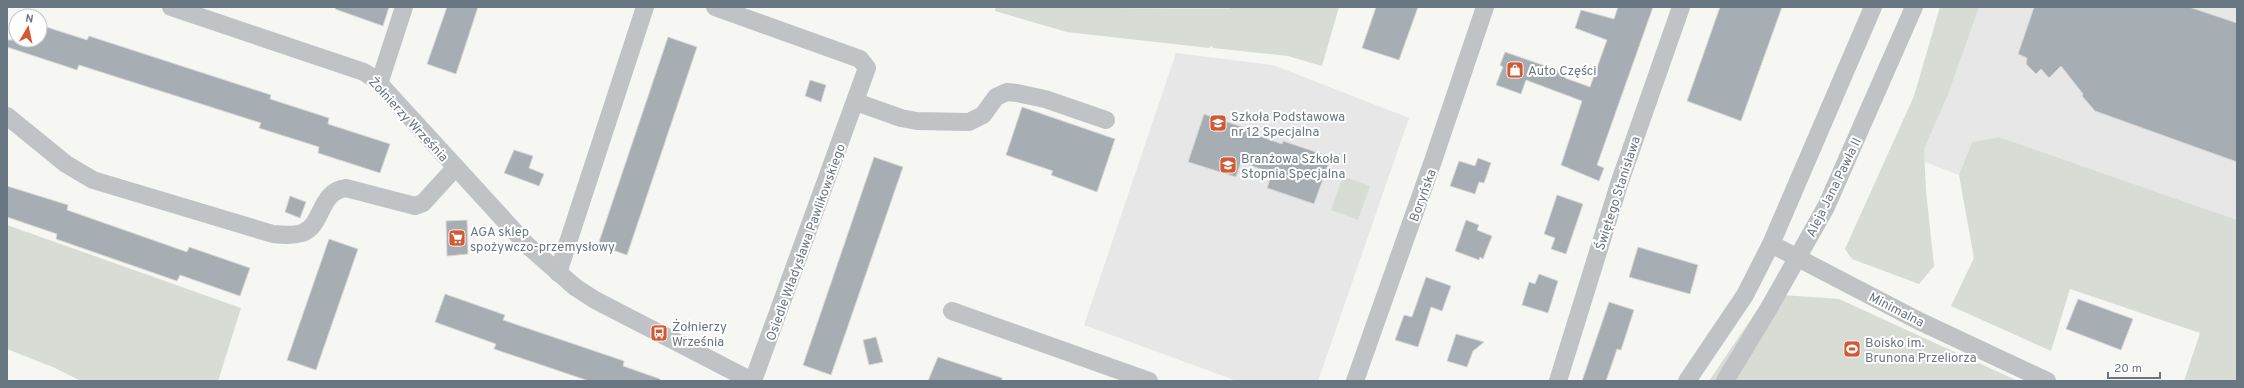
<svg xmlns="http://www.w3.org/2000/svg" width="2244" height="388" viewBox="0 0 2244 388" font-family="Overpass,sans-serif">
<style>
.built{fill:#e6e7e6}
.green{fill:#d7dcd4}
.building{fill:#a7aeb3;stroke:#d7d7d5}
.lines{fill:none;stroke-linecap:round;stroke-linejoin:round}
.minor{stroke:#bfc3c6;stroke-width:18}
.labels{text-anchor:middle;stroke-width:4;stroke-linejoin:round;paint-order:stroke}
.poi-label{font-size:13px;fill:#677681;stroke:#fff;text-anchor:start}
.street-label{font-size:13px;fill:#677681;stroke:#fff}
</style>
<rect width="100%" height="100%" fill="#f6f6f3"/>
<g class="built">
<path d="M1093,7H1231V9Z"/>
<path d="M1954,7H2237V220L1999,137L1972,142L1959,175L1899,152Z"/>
<path d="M1176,53L1273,65L1409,118L1318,381H1237L1084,325Z"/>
</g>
<g class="green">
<path d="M996,7L1230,9L1231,7H1339L1322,66L1288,56L1213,48L1212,46L1209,48L1067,32L995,11Z"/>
<path d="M1940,7H1979L1948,94L1924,149L1926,191L1934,266L1919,284L1852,259L1845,249L1914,96Z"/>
<path d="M1999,137L2237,220V381H2184L2200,333L2070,289L2051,351L1951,306L1974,258L1959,175L1972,142Z"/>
<path d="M1343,176L1370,186L1358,220L1331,210Z"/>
<path d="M7,225L241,308L218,381H81L55,368L7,349Z"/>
<path d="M1768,294L1839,299L2018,381H1709Z"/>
</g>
<g class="building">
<path d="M336,7H389L383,26L335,9Z"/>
<path d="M447,7H478L456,74L427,64Z"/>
<path d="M1376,7H1418L1399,60L1362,48Z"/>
<path d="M1618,7H1653L1597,165L1604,168L1599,181L1561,165L1582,101L1526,80L1521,94L1496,85L1503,67L1500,65L1505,52L1566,73L1565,78L1590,87L1607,40L1575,28L1581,10L1614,19Z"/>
<path d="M1720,7H1782L1741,121L1687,101Z"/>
<path d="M2034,7H2189L2237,23V162L2095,111L2082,96L2083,94L2061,66L2049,78L2041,69L2036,74L2026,64L2027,58L2018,54Z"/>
<path d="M40,25L87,40L89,36L271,95L270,99L329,118L328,124L390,144L380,173L318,153L319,147L259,128L261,123L79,65L77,70L7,47V40H40Z"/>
<path d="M668,37L697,47L627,255L598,245Z"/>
<path d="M810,80L826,85L821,102L805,96Z"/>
<path d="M1022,107L1115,139L1097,192L1051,175L1053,171L1006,155Z"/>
<path d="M1204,114L1251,130V133L1282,144L1283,141L1331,157L1314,204L1267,188L1272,173L1241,162L1236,177L1188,162Z"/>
<path d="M514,150L533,156L529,168L544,174L539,186L504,173Z"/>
<path d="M874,157L903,167L831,375L803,365Z"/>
<path d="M1478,158L1491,163L1484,183L1479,182L1475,194L1450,186L1459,161L1475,166Z"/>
<path d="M7,186L68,205L67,210L187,252L189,247L250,268L240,296L180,275L177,281L56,239L57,234L7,217Z"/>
<path d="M1557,195L1583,204L1566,254L1551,249L1555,238L1544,234Z"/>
<path d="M290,196L306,202L300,218L285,212Z"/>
<path d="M467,220L468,254L447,256L446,221Z"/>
<path d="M1466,220L1479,225L1477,230L1492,236L1483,259L1480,257L1479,260L1455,251Z"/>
<path d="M329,239L358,249L316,370L287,360Z"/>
<path d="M1638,247L1698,265L1690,294L1629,277Z"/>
<path d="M1539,274L1558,281L1548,313L1522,305L1529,282L1535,284Z"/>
<path d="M1426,277L1451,286L1442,311L1431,307L1418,347L1395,340L1404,315L1412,317Z"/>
<path d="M445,294L505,315L503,320L624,361L623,366L660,379V381H589L494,349L496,344L435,322Z"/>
<path d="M2078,299L2133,319L2121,350L2066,329Z"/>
<path d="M1609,302L1634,310L1621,350L1617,349L1606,381H1582Z"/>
<path d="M1456,334L1484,342L1473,351L1467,367L1447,361Z"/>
<path d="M876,337L883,362L869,365L863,340Z"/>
<path d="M938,357L1002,378V381H928Z"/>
</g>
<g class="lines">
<g class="minor">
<path d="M171,7L364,72L376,80L527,245L575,287L595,300L752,381"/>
<path d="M715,7L860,59L867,68L753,381"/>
<path d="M379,84L404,7"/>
<path d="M856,102L901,118L917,121L969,122L983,115L996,97L1007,92L1017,93L1045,99L1106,120"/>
<path d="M7,116L66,164L93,180L273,234C283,235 293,236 302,233C324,225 318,192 346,188L415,206L423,203L455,168"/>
<path d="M1771,244L1919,321L2047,381"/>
<path d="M558,273L645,7"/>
<path d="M952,311L1149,381"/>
<path d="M1355,381L1434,158L1485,7"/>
<path d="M1558,381L1620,181L1681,7"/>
<path d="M1687,381L1745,295L1771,244L1873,7"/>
<path d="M1725,381L1769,308L1826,207L1914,7"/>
</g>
</g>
<defs>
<g id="shop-square" transform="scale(0.9)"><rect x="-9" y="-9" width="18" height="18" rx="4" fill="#d35835" stroke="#fff"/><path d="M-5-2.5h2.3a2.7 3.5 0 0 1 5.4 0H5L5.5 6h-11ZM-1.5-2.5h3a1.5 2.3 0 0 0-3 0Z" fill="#fff"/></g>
<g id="school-square" transform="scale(0.9)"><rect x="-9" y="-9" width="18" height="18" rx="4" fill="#d35835" stroke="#fff"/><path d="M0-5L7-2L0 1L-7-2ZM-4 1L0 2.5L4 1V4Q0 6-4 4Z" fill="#fff"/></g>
<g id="supermarket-square" transform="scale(0.9)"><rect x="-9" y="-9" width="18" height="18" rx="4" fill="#d35835" stroke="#fff"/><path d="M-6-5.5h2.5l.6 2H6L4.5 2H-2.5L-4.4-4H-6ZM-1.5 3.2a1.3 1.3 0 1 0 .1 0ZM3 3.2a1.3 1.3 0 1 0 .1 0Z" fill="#fff"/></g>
<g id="bus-square" transform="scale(0.9)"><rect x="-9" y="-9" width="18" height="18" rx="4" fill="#d35835" stroke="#fff"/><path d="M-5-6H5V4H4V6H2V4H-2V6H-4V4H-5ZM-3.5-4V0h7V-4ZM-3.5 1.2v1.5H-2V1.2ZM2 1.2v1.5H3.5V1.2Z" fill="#fff"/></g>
<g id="stadium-square" transform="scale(0.9)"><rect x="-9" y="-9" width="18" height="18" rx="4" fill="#d35835" stroke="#fff"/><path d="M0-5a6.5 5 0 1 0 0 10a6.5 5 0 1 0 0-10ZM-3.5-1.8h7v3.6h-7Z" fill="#fff"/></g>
</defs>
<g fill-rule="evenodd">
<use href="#shop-square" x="1515" y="70"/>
<use href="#school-square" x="1218" y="123"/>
<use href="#school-square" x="1228" y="165"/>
<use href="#supermarket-square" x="457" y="238"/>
<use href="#bus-square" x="659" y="333"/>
<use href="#stadium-square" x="1852" y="349"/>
</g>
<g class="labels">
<g class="poi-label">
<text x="1528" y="75">Auto Części</text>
<text x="1231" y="121">Szkoła Podstawowa<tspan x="1231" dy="15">nr 12 Specjalna</tspan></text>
<text x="1241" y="163">Branżowa Szkoła I<tspan x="1241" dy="15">Stopnia Specjalna</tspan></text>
<text x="470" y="236">AGA sklep<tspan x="470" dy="15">spożywczo-przemysłowy</tspan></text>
<text x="672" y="331">Żołnierzy<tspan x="672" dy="15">Września</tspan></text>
<text x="1865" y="347">Boisko im.<tspan x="1865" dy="15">Brunona Przeliorza</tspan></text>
</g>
<g class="street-label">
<text transform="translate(409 119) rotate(47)" y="5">Żołnierzy Września</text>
<text transform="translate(1833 187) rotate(-64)" y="5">Aleja Jana Pawła II</text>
<text transform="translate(1617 193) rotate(-72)" y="5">Świętego Stanisława</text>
<text transform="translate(1422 195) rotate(-70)" y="5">Boryńska</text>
<text transform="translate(805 242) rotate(-70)" y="5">Osiedle Władysława Pawlikowskiego</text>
<text transform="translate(1897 309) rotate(27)" y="5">Minimalna</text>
</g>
</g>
<rect width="2244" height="388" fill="none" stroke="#677681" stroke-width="16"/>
<g transform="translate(28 28) rotate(9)"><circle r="19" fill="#ffffff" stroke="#c2c8cd"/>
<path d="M0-3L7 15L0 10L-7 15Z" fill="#d35835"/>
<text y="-6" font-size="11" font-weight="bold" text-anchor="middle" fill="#677681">N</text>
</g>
<path d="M2108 372v6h52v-6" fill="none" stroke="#677681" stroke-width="2"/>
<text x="2114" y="372" font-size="12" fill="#677681" stroke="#ffffff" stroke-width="3" paint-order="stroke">20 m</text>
</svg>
